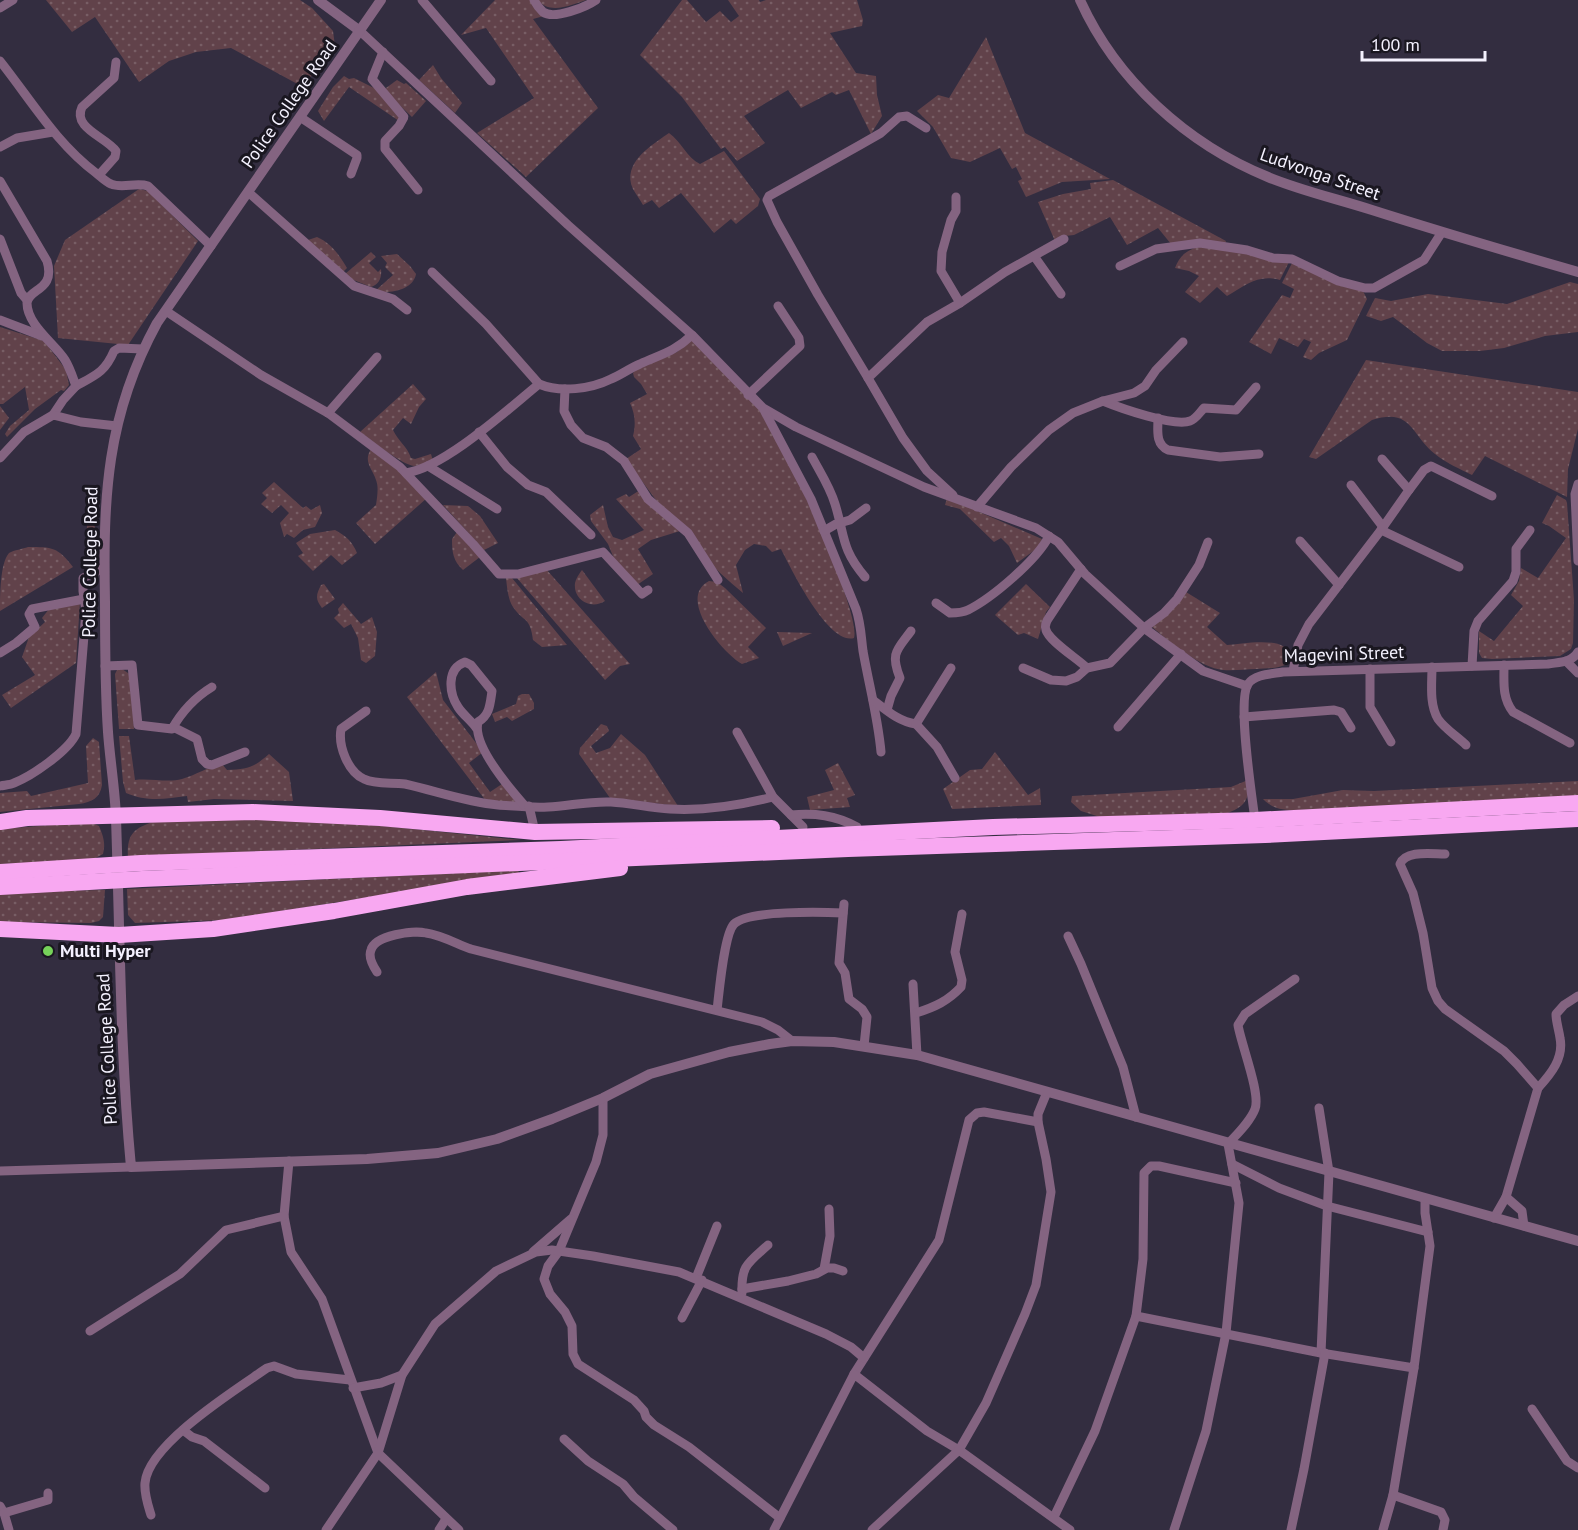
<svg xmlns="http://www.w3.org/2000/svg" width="1578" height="1530" viewBox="0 0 1578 1530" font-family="'PT Sans',sans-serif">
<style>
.grass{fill:url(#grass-dots)}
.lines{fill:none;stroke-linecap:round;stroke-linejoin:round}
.minor{stroke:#846481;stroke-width:9}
.tertiary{stroke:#846481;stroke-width:10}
.motorway{stroke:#f8a8f1;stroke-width:16}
.poi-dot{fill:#76d25a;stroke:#1a1720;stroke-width:2}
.labels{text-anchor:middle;stroke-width:6;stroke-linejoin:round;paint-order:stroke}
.street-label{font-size:18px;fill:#f4f1fe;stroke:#1a1720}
.poi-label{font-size:18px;font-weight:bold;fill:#f4f1fe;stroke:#1a1720;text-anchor:start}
</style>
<defs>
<pattern id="grass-dots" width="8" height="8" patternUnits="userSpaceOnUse" patternTransform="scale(1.5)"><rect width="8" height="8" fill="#61424a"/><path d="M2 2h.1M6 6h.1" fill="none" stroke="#785e65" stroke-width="1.8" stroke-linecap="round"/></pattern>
</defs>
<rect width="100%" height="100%" fill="#332d40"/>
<g class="grass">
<path d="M46,0H300L312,8L333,31L335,46L303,87L231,48L196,52L169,61L139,82L95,17L72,32Z"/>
<path d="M495,0H531L544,16L533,19L598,108L526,177L477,133L534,98L486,28L461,35Z"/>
<path d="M538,0H586C572,5 549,15 538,0Z"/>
<path d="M682,0H687L706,22L720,11L731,22L739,16L728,0H759L760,2L766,0H857L863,20L862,26L830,33L856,73L876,76L877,95L882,116L871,134L849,90L836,95L832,92L801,108L788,90L744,116L765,143L737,161L725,147L721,149L682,97L640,55Z"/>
<path d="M986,37L1025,133L1110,179L1062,182L1026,197L1018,181L1022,179L1016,167L1012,169L1000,148L970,162L951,158L933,127L917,111L938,95L949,98Z"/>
<path d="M433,65L441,78L462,103L455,113L419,80Z"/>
<path d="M344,76L349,79L354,78L378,90L400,114L399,121L349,87L324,121L318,111L333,87Z"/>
<path d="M397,80L404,84L406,83L426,101L412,117L387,93L386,88Z"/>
<path d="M669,133C681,141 687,158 700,164L724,151L760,199L758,206L736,224L731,219L714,233L681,193L659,208L652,200L643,205C640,200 636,194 633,189C621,163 652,145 669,133Z"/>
<path d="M1113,180L1226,241L1225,244H1171L1158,228L1127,245L1110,217L1074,235L1065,236L1055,241L1038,202L1063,194L1091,189L1090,183Z"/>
<path d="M139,189L148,191L198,241L128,345L58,338L54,266L65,240Z"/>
<path d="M317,237C331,243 340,256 347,268L343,272L308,240Z"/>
<path d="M1202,246L1244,251L1289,262L1280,280C1258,274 1246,285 1227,296L1217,287L1200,303L1185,292L1199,276L1189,271L1175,268C1180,254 1189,249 1202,246Z"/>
<path d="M371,252L376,257L369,263L378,272L381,269C382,278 379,284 371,287L351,279L345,274Z"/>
<path d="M397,254L410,266L416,274C413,291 388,294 375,291L393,275L385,267L387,263L381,256Z"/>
<path d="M1292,263L1362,289L1367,299L1347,340L1319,353L1311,360L1303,357L1311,342L1304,339L1298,347L1279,338L1271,354L1249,342L1282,295L1290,298L1294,289L1282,283Z"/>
<path d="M1570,282L1578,284V332L1545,336L1504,348L1480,351H1442L1427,343L1393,317L1381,321L1366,316L1375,298L1391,301L1428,294L1507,304Z"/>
<path d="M0,327L44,341L66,370L69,385L64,391L61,390L35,409L7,437L5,434L10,426L29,410L25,387L3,404H0Z"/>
<path d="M692,339C715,363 741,386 761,412C781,437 862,613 854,638C829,646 791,569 781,549L772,552L766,546L754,544L745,550L736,565L743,593C697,556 661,508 626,459L641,449L633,436C636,424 635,414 630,403L647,394L641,384L634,377L633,373L637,369L677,352Z"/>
<path d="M1366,360L1578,392V429L1568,469L1567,497L1485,456L1472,475C1460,469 1446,463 1435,454C1411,435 1412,407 1372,420L1316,459L1309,457Z"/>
<path d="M413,384L426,399L419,407L411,424L403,418L393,430C398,441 407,446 411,458L415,459L431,454L433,461C427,463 420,466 414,466C403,465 370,440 360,432Z"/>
<path d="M0,406L9,418L0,430Z"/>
<path d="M371,449L386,459L427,498L375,544L356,523L376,505C377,498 379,487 376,480C372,468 363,462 371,449Z"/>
<path d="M274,482L303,508L306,506L311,510L320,505L322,513L315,527L303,530L294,538L287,534L284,537L280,523L289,513L281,505L272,513L261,504L267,498L262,493Z"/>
<path d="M640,490L680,531L651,540L638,549L653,574L637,585L615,561L608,544L591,521L590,515L603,505L608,527L613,537L622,540L644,530L616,499L626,494L629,497Z"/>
<path d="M1557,495L1566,500L1567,503L1574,600L1573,643L1571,649L1560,656L1492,659L1482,658L1479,653V631L1494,641L1523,606L1511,595L1519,581L1521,568L1538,578L1566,538L1549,526L1542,523Z"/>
<path d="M947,498L1042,539L1039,547L1017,563L1009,546L1001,538L994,542L960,509L945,505Z"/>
<path d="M91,501L96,502L93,561L85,564L88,506Z"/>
<path d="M443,505L468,506L480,516L498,543L484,550Z"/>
<path d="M335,530C346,536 352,541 357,553L342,565L331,555L313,571L298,556L303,553L296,543L310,534Z"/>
<path d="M457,532L480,557L463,570C453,561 452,552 452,539Z"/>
<path d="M28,547C52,547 58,547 73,567L0,611C0,596 0,563 9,553C14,550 23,549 28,547Z"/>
<path d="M546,569L630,664L620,666L605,680L516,577Z"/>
<path d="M582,570L605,601C591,610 573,600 575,583C576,578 579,574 582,570Z"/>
<path d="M506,578H512L567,645L542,647L533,640C530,616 524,623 513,607C508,600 507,587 506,578Z"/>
<path d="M709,581L717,582L725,588L766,628L748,647L759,658L742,664C723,653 676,598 709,581Z"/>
<path d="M324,584L335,599L322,608C315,599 316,595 321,585Z"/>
<path d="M1026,584L1050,607L1046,612L1038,639L1024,633L1018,635L995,615Z"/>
<path d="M1186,592L1220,613L1207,627L1227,645C1243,644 1298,633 1288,663C1280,669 1267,668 1256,669C1246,669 1234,671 1223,670C1201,668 1168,641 1151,626Z"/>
<path d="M80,602L76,663L11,708L2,695L35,675L22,657L29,637L45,622L42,618L49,609Z"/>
<path d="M343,603L361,624L372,617L377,632L375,656L366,663L361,660L358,638L351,624L344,628L334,618L339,613L338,609Z"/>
<path d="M777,632L812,633L783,646Z"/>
<path d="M122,669L131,675L134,729H119L115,674L117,670Z"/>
<path d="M436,672L443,700L483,752L469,763L490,792L502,784L520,804L486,801L407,697Z"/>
<path d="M522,694H529L534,703V709L512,721L507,717L495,722L492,714L516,704L518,696Z"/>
<path d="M601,724L607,726L609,731L591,746L596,753L610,748L621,734L645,755L678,806L610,798L579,754L580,748Z"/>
<path d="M119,736H129L135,780C150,778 168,783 182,779C196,775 207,767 222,764L227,770C248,769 253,768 269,754L289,772L293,801L214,799L188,802L187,796C165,799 147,802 126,793L123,782Z"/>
<path d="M93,738L99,742L102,785C100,798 92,802 79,804L0,812V793L27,791L31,796L88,783L86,746Z"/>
<path d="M995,752L1028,795L1040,788L1041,805L952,809L943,789L970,770L982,769Z"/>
<path d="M838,763L855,795L847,798L850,807L810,810L807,797L834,790L825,770Z"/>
<path d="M1248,780C1250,800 1245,807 1225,814L1100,817L1081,811L1071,802L1072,796L1231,787Z"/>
<path d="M1578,781V798L1298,810C1283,810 1274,810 1263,799H1293L1343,790L1374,791Z"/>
<path d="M315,819L521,840L128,857C126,831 137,827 159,820Z"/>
<path d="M90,822L99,826C103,836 106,843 103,854L90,861L0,864V829Z"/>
<path d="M518,870L519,873L226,920L135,923L128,915L127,889Z"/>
<path d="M105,890L103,917L99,921L91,923L0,922V892Z"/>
</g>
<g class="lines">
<g class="minor">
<path d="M422,0L491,81"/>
<path d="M534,0C536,4 540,9 543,12C554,20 586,7 596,0"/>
<path d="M0,8L13,0"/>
<path d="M360,31L568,225L692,335L763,408L796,427L924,487L1036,528L1058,542L1085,574L1144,628L1203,671L1247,686"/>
<path d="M383,52L372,79L404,117L399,126L385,141V149L418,190"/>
<path d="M0,61C31,100 56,143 96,173C101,177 106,182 111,184C122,189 136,182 148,186L211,246"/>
<path d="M300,117L357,155V158L351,174"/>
<path d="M0,147L17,138L53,132"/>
<path d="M99,175L115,157L116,151C106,137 72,128 82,107L114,78L116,62"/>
<path d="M0,181L47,261C56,291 28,288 27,303C27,325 55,344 65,360C70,368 73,378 76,386L63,400L53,415"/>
<path d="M248,192L354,286L393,299L407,310"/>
<path d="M0,239L21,293L27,300"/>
<path d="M1034,256L1061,294"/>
<path d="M1120,266L1156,249L1200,243L1247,250L1273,258L1292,259L1338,281L1365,288H1374L1424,260L1442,232"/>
<path d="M432,272L486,324L539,384"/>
<path d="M960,303L1005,272L1064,239"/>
<path d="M166,311L261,375L328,413L400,467L473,544L499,574H518L603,552L642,594L648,590"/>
<path d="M0,320L42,336"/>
<path d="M868,378L818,295L777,222L767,200L769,196L860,145L881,133L899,117L907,116L926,128"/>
<path d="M76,386C96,375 105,372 114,351L119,348L143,349"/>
<path d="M565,389L564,411L571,425L583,438L606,447L624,461L648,499L688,533L718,580"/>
<path d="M748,395L800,346L799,338L778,306"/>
<path d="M1103,401C1120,408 1174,427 1190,421C1196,419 1200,412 1204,408L1236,410L1256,387"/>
<path d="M764,410L811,499L856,609C861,624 861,636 863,651C869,685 878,718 881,752"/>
<path d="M328,413L377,357"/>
<path d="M1158,418C1158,430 1155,444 1168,450L1220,457L1259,454"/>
<path d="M479,432L507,467L528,485L546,492L591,535"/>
<path d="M812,457C820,472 830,487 835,504C845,536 841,549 865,577"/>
<path d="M0,458L24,432L53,415L81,422L117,426"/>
<path d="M428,466L497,509"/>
<path d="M406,473C445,467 507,410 539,384C560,393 591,389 611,379C621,375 630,368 640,364C662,354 674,352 692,335"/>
<path d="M1578,484L1575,494L1578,561"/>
<path d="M1351,485L1383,527"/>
<path d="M1409,490L1424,470L1431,466L1492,496"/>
<path d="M953,495L927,471L903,438L868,378L927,322L960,303L941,271L942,252L951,220L956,211V197"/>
<path d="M977,507L1011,467L1049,430L1073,413L1103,401L1134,393L1145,386L1156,370L1183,342"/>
<path d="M1381,530L1459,567"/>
<path d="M824,531L836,524L850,520L866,508"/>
<path d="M1300,541L1339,585"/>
<path d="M1081,569L1050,616C1047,620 1044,625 1046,630C1049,641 1078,659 1087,668"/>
<path d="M936,603L950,613C956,613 962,613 968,610C992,598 1037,560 1049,536"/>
<path d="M0,653L16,643L35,627L29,614L32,609L84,599"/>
<path d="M1566,661L1578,673"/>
<path d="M1504,665C1504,682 1502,698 1513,712L1570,743"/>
<path d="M105,666L132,665L138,725L172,729C182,711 194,698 212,687"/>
<path d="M1472,666L1474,631L1478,621L1513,581L1516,572V549L1530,530"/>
<path d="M1432,667C1432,683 1429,704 1438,719C1445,729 1458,737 1466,745"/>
<path d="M1023,668L1051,680L1066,681L1077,677L1087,668L1110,663L1144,628L1164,613L1177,599L1199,565L1208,542"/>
<path d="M1370,669V707L1391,742"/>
<path d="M1293,671L1298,645L1309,624L1381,530L1409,490L1382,459"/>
<path d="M873,700C886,710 899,722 916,724L951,668"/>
<path d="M887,710L891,696L900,678C890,653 897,650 911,631"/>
<path d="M366,711L341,729C338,746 348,772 364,779C376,785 392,782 405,784C436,791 466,802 498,805C514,806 531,808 548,807C569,806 589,801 611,802C630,803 650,808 670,809C705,811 738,806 773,797"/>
<path d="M1244,717L1334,710L1341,712L1351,728"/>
<path d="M916,724L937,747L955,778"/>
<path d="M173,727L197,739L202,759L207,764L212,765L245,752"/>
<path d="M1118,727L1181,654"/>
<path d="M477,729C471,720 463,715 458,707C449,693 446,669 465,662L471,665L492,691C490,704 490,715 478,722C472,745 510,789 525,806"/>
<path d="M737,732L773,797L803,827"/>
<path d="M0,786C4,785 10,785 14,783C32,776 68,751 76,734L86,611L83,591V578L104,568"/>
<path d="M529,806L535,832"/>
<path d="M791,815C815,813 835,815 857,827"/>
<path d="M1255,820C1252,796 1237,701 1248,684C1255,674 1272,674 1283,672L1548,664C1560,662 1571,663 1578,652"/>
<path d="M1445,854C1431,854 1406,850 1400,864L1413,893L1423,933L1432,988L1438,1001L1445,1009L1504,1051L1517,1064L1538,1088L1506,1197L1494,1218"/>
<path d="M844,904L839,963L845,973L849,999L862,1009L867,1017L864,1046"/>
<path d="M1068,936L1081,964L1123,1067L1136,1117"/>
<path d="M377,972C373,966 368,957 371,950C375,935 414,930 426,933C441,935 457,944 471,949L762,1022L778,1030L792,1041"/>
<path d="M913,984L917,1055"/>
<path d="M717,1010C719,994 724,934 734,924C748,910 823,912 843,913"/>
<path d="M916,1013C935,1007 948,1001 961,987L962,980L955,952L962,914"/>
<path d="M1538,1088C1551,1074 1564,1058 1560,1038C1559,1030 1556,1022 1556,1014L1564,1005L1578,996"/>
<path d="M603,1098V1135L596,1162L559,1251L548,1266L544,1279L550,1294L565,1312L572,1326L573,1354L578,1364L634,1400L644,1411L646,1417L654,1425L689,1447L780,1518"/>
<path d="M289,1161L284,1216L291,1252L322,1299L378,1453L459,1530"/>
<path d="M1232,1164L1279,1188L1327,1206L1428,1232"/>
<path d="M0,1171L131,1167"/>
<path d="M1506,1197L1522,1211L1524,1226"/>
<path d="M533,1252L571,1219"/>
<path d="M824,1269L830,1236L829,1209"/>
<path d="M696,1278L717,1226"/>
<path d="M742,1289L788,1281L816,1274L827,1268H834L843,1271"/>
<path d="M742,1293C741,1265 748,1263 768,1245"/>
<path d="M1136,1316L1321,1353L1329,1172L1319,1108"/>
<path d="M682,1318L702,1280"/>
<path d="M90,1331L180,1274L226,1230L284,1216"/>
<path d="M1321,1353L1414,1368L1430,1246L1425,1213V1199"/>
<path d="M854,1374L939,1240L969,1120L977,1113L984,1112L1038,1122"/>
<path d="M353,1388L381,1383L402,1375"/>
<path d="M1532,1409L1567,1461L1578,1468"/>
<path d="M183,1430L192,1437L204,1441L265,1488"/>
<path d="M564,1439L588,1461L623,1484L634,1497L673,1530"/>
<path d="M1393,1495L1441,1512L1445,1520L1443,1530"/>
<path d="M0,1506L4,1513L9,1530"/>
<path d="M4,1513L48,1500V1493"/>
<path d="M151,1515C148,1505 144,1494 145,1483C148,1444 237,1389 267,1368L274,1366L296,1374L350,1380"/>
<path d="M1054,1517L1095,1431L1136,1316L1143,1259L1144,1173L1151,1166H1159L1236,1183"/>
<path d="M326,1530L378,1453L402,1375L435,1324L496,1271L536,1252L552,1250L593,1256L679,1272L826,1334L851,1347L864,1358"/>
<path d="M439,1530L446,1519"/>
<path d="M774,1530L854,1374L927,1431L959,1450L1070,1530"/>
<path d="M872,1530L959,1450L986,1403L1025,1314L1036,1285L1051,1192L1046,1159L1038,1122V1114L1047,1092"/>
<path d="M1174,1530L1206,1431L1226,1333L1239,1203L1228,1144C1237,1134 1250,1122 1255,1109C1261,1094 1241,1044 1238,1025L1245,1014L1295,979"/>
<path d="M1291,1530L1304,1469L1325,1353"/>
<path d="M1383,1530L1393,1495L1414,1368"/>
</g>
<g class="tertiary">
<path d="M318,0L360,31"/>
<path d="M381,0L157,323C106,416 103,498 105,601C105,644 105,688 108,732C110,761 115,789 116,818C120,935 120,1051 131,1167L367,1159L438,1153L497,1139L552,1119L603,1098L650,1074L729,1052L770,1044L792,1041L834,1042L917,1055L1578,1241"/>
<path d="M1080,0C1116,80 1187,144 1268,177C1302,191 1338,199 1372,210C1441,232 1509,252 1578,272"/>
</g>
<g class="motorway">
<path d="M0,822L27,818L253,812L380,818L535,832L772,828"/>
<path d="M0,872L141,863L561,849L993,827L1255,820L1578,803"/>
<path d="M0,887L142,879L848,849L1265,835L1578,819"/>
<path d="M0,929L119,935L213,929L334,911L467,887L620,868"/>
</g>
</g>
<circle class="poi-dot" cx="48" cy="951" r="6"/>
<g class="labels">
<g class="street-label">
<text transform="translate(289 104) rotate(-55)" y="6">Police College Road</text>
<text transform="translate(1320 174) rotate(19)" y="6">Ludvonga Street</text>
<text transform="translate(90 562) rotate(-89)" y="6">Police College Road</text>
<text transform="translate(1344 654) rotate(-2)" y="6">Magevini Street</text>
<text transform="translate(107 1049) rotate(-93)" y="6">Police College Road</text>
</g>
<g class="poi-label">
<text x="60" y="957">Multi Hyper</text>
</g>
</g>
<path d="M1362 51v9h123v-9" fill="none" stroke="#f4f1fe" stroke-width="3"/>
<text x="1371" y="51" font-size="18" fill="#f4f1fe" stroke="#1a1720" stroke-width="4.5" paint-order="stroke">100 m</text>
</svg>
